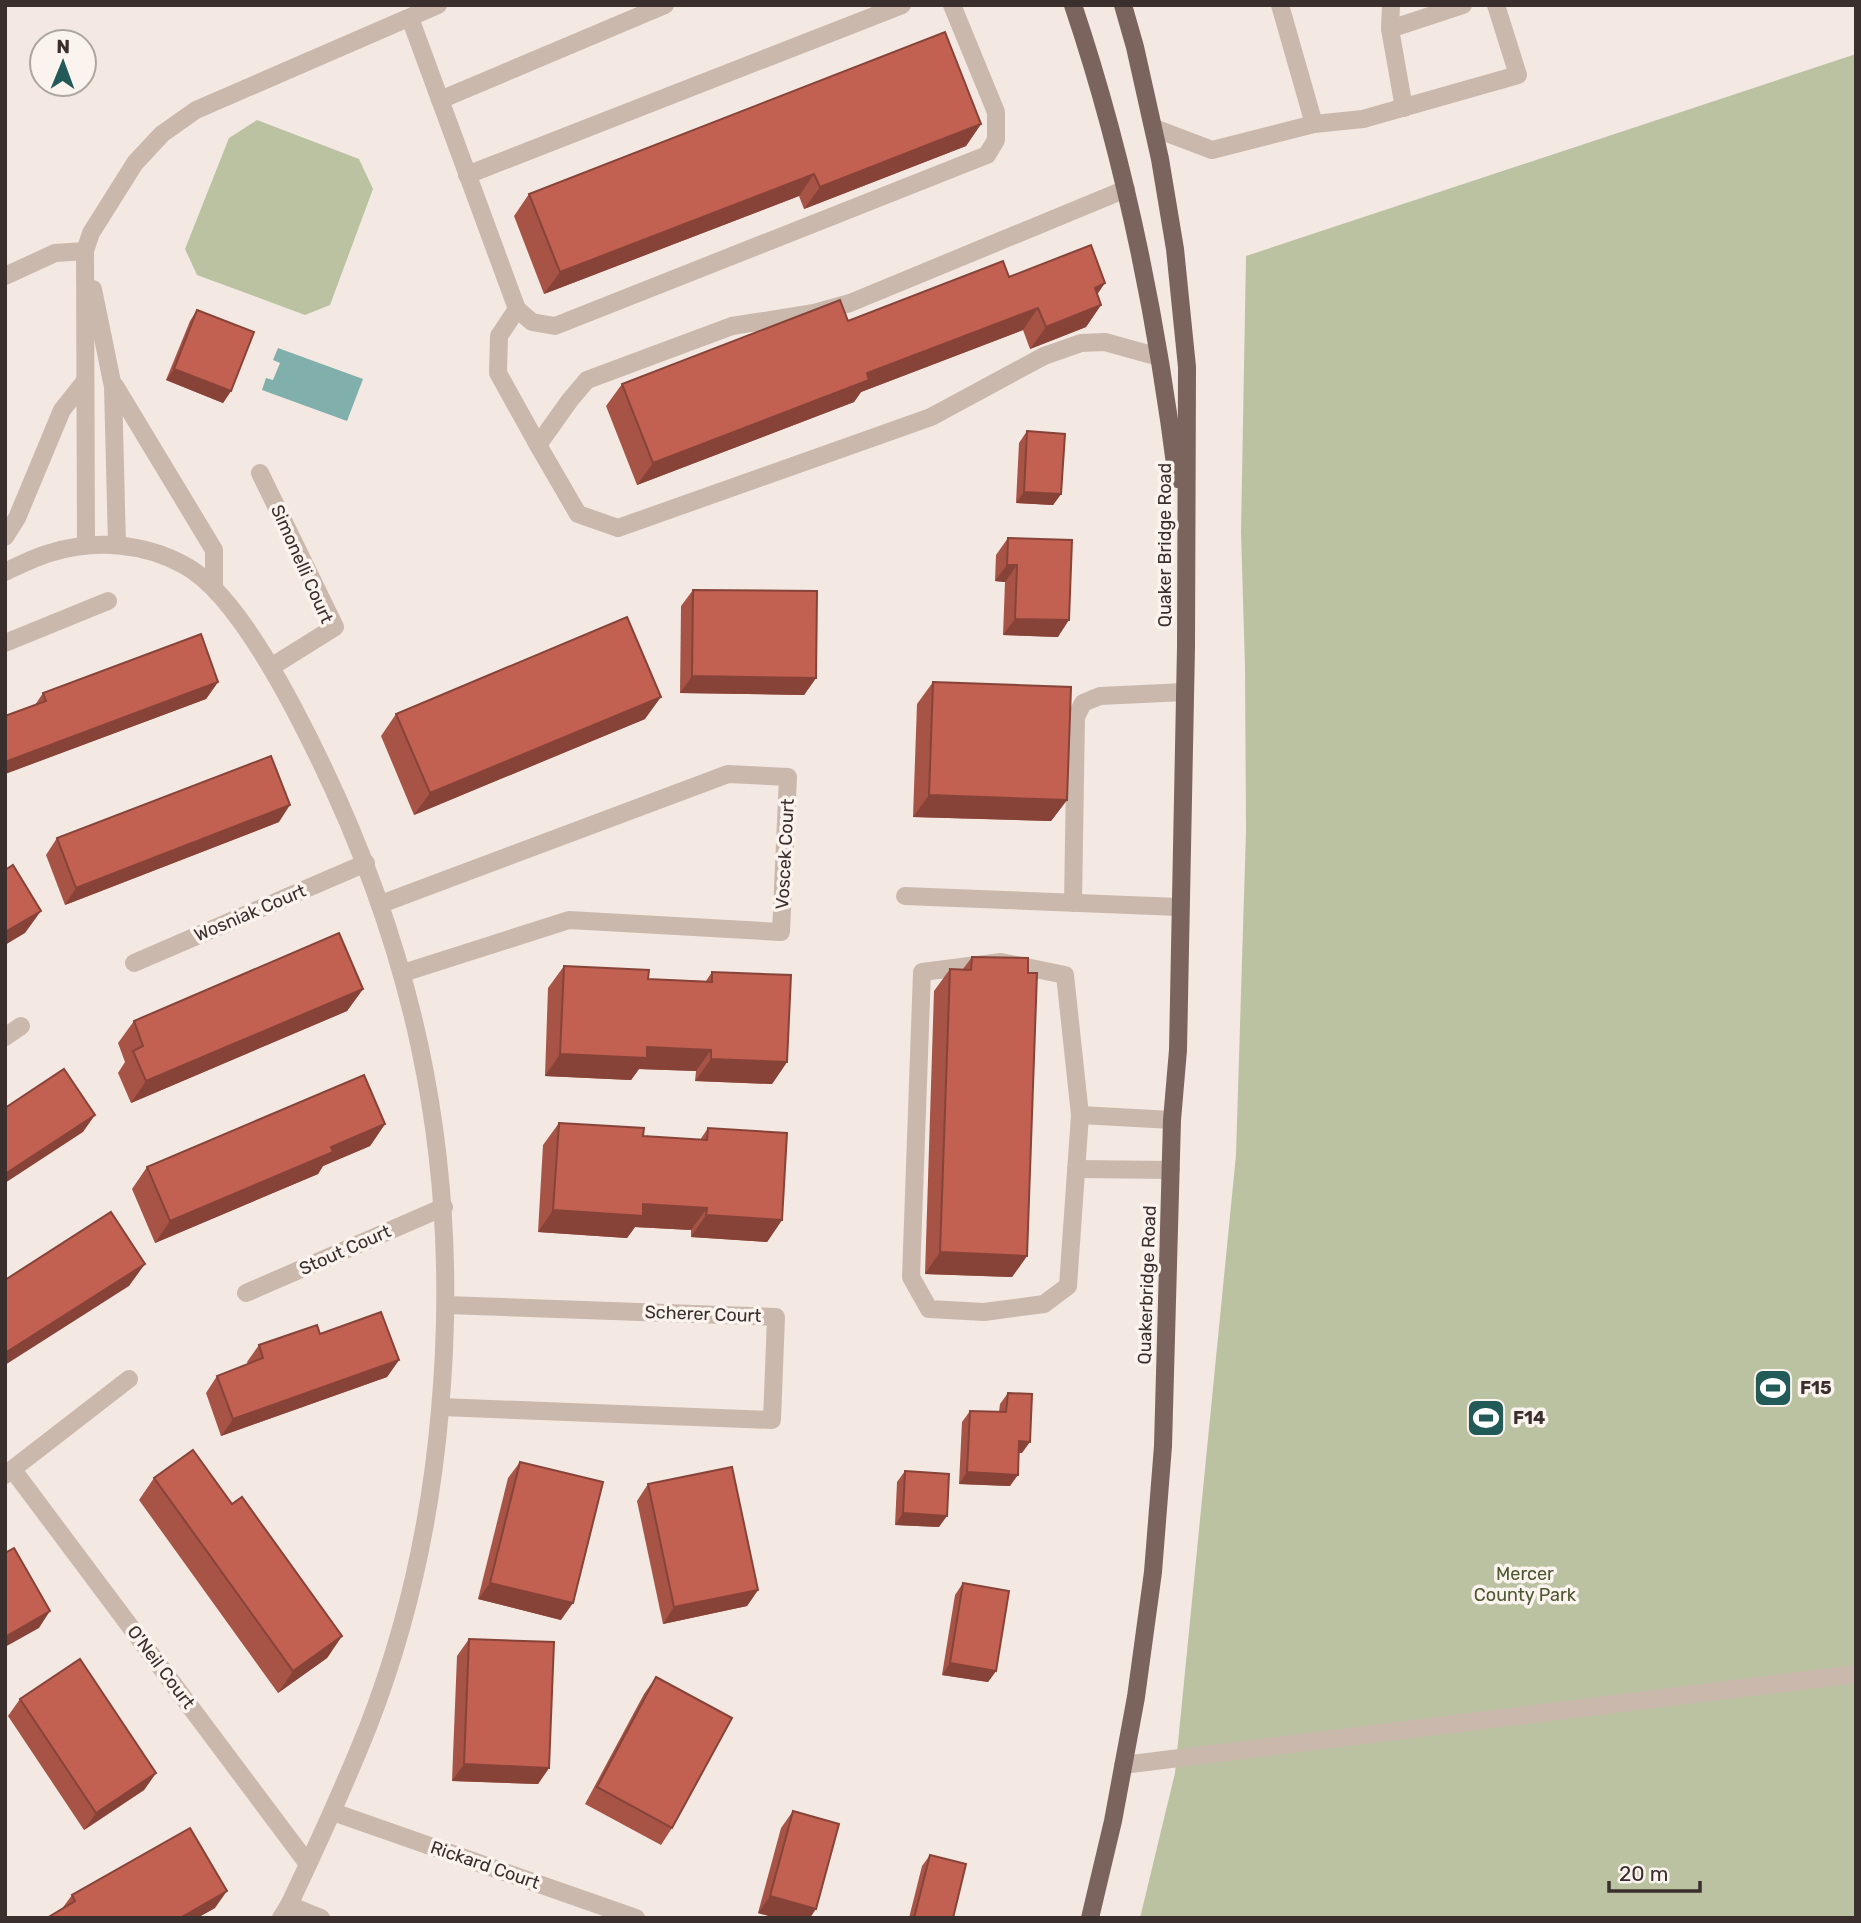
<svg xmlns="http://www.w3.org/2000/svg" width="1861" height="1923" viewBox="0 0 1861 1923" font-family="Rubik,sans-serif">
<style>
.green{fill:#bbc2a2}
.water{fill:#81afac}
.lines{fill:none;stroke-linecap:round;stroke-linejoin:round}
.service{stroke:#cbb8ad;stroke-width:18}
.minor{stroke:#cbb8ad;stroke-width:18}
.primary{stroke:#7b645d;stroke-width:18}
.wall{fill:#a75346}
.shaded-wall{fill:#884339}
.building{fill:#c26051;stroke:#884339;stroke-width:2}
.labels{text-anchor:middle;stroke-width:7;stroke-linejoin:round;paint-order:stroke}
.street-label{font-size:18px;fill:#3a2f2c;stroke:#faf3ee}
.poi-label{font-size:18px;font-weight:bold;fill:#3a2f2c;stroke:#faf3ee;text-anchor:start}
.park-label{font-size:18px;fill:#4d5730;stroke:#faf3ee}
</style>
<rect width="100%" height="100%" fill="#f3e9e2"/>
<g class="green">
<path d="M1856,54V1918H1140L1175,1773L1236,1155L1246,831L1245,667L1241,532L1246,256Z"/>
<path d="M257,120L359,159L373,189L330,305L305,315L197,275L185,249L229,138Z"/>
</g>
<path class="water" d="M278,348L363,379L347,421L262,390L266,378L273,380L280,363L273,360Z"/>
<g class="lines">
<g class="service">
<path d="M1280,5L1314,124"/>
<path d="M1391,5L1390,29L1404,108"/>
<path d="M410,18L517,309L532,322L555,326L987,155L996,140V112L952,5"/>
<path d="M1390,29L1463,5"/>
<path d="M440,100L665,5"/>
<path d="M1154,128L1212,150L1314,124L1363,119L1518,75L1496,5"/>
<path d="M467,175L902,5"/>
<path d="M1126,189L850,303L814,313L732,326L587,380L570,400L538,445L578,514L618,528L931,417L1044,356L1081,343L1105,342L1159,357"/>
<path d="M517,309L499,336L498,373L538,445"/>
<path d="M905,896L1179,907"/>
<path d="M1073,903L1076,717L1083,703L1100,696L1185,692"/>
<path d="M1001,962L1065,975L1080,1115L1068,1286L1044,1304L984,1312L929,1309L911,1277L922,972Z"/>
<path d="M1080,1115L1172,1120"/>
<path d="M1076,1169L1171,1170"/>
<path d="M1123,1765L1856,1674"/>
</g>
<g class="minor">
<path d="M5,276L55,253L85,251"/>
<path d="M93,289L113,387L117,545"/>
<path d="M115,386L214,550V586"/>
<path d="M260,473L335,627L271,667"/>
<path d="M5,537L17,518L62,410L85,381"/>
<path d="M86,545L85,251L91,233L135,163L162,134L196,110L438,5"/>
<path d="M5,572C20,565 35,557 50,553C94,539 144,543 184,565C227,588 269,662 292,705C412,931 463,1154 440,1410C431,1517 407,1627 368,1727C344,1787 317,1846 289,1905L281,1918"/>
<path d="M5,643L108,601"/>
<path d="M381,904L728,774L788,777L781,932L569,920L403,973"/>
<path d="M134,963L366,863"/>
<path d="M5,1037L21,1026"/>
<path d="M246,1293L444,1207"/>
<path d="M441,1407L772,1420L776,1317L446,1305"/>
<path d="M13,1470L308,1864"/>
<path d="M5,1475L129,1379"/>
<path d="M333,1812L636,1918"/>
<path d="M289,1905L321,1918"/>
</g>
<g class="primary">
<path d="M1073,5C1125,159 1157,319 1177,479"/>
<path d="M1090,1918L1113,1821L1136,1697L1153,1572L1163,1446L1172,1120L1178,1050L1186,647L1187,367L1175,249L1160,159L1135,47L1123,5"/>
</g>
</g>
<g class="wall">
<path d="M981,124L966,146L804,209L799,196L544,294L514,216L529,194Z"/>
<path d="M1009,277L1097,295L1101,305L1086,327L1030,349L1023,330L861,392L854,402L637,485L606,406L622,384Z"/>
<path d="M197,310L231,391L223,403L166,380L190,321Z"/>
<path d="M1027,431L1061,494L1053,505L1016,503L1019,443Z"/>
<path d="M1008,538L1058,637L1003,635L1005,582L995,581L996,555Z"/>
<path d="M693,590L816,678L804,695L680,693L681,606Z"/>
<path d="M218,682L206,699L5,774V716L35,705L43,693Z"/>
<path d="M933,682L1067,800L1051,821L913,817L917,704Z"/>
<path d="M396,714L645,719L414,815L381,736Z"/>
<path d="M279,822L65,905L46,855L57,838Z"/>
<path d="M972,957L1028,973L1027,1256L1012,1277L925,1274L934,991L950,969H963Z"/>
<path d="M564,966L648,979L706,981L712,972L787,1062L772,1084L695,1081L696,1071L639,1069L631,1080L545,1076L548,988Z"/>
<path d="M363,989L347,1011L131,1103L118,1073L125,1062L118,1043L134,1021Z"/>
<path d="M559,1123L643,1136L700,1140L708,1128L782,1220L767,1242L691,1237V1230L635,1227L627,1238L538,1232L543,1145Z"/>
<path d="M385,1124L370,1146L323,1166L318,1174L155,1243L132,1189L147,1167Z"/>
<path d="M320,1334L399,1360L387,1377L221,1436L206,1393L217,1376L248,1364L247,1362L259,1345Z"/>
<path d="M1008,1393L1022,1453H1019L1010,1486L959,1484L962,1422L970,1411L999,1412L1000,1404Z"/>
<path d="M520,1462L561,1620L478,1599L508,1478Z"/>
<path d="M905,1471L939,1527L895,1525L897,1482Z"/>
<path d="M154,1478L342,1636L327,1658L278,1693L139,1500Z"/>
<path d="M648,1484L758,1590L747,1606L663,1624L637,1501Z"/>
<path d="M963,1583L996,1671L988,1682L942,1675L955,1595Z"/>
<path d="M469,1639L549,1768L538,1784L452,1781L457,1656Z"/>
<path d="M656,1677L672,1828L661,1845L585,1804L644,1694Z"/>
<path d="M20,1699L156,1773L144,1790L84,1830L8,1716Z"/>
<path d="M793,1811L810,1918H776L758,1913L781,1828Z"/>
<path d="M930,1855L953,1918H909L922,1866Z"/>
<path d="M72,1895L215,1908L197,1918H47L61,1910Z"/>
</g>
<g class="shaded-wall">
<path d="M981,124L966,146L804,209L820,187Z"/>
<path d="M814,174L799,196L544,294L560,272Z"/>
<path d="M1105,283L1090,305L1095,288Z"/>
<path d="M1101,305L1086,327L1030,349L1046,327Z"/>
<path d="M1038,308L1023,330L861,392L854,402L637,485L653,463L867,373Z"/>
<path d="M174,369L231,391L223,403L166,380Z"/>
<path d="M1024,492L1061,494L1053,505L1016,503Z"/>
<path d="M1007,565H1017L1005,582L995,581Z"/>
<path d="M1015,619L1069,620L1058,637L1003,635Z"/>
<path d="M692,676L816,678L804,695L680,693Z"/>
<path d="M218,682L206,699L5,774V762Z"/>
<path d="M661,697L645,719L414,815L430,793Z"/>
<path d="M929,795L1067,800L1051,821L913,817Z"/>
<path d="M290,805L279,822L65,905L76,888Z"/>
<path d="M41,911L25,933L5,945V932Z"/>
<path d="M363,989L347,1011L131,1103L146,1081Z"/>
<path d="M647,1047L711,1050L696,1071L639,1069L631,1080L545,1076L560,1054Z"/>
<path d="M711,1059L787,1062L772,1084L695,1081Z"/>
<path d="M95,1115L83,1132L5,1183V1174Z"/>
<path d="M385,1124L370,1146L323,1166L318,1174L155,1243L170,1221L331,1147Z"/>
<path d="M643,1204L707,1208L691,1230L635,1227L627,1238L538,1232L553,1210Z"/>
<path d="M706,1215L782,1220L767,1242L691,1237Z"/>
<path d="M940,1252L1027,1256L1012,1277L925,1274Z"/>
<path d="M145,1264L129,1286L5,1365V1353Z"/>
<path d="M399,1360L387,1377L221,1436L233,1419Z"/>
<path d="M1019,1441L1030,1442L1022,1453L1011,1452Z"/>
<path d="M967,1472L1018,1475L1010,1486L959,1484Z"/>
<path d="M903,1513L947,1516L939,1527L895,1525Z"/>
<path d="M490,1583L573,1603L561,1620L478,1599Z"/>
<path d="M758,1590L747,1606L663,1624L674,1607Z"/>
<path d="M50,1611L39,1628L5,1647V1637Z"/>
<path d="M342,1636L327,1658L278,1693L293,1671Z"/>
<path d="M950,1663L996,1671L988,1682L942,1675Z"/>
<path d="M464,1764L549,1768L538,1784L452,1781Z"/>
<path d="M156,1773L144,1790L84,1830L96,1813Z"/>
<path d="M227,1891L215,1908L197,1918H180Z"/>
<path d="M770,1896L816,1909L810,1918H776L758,1913Z"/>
</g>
<g class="building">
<path d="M945,32L981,124L820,187L814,174L560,272L529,194Z"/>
<path d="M1091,245L1105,283L1095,288L1101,305L1046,327L1038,308L867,373L869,380L653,463L622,384L840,300L848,321L1003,261L1009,277Z"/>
<path d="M197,310L254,332L231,391L174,369Z"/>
<path d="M1027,431L1065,434L1061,494L1024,492Z"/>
<path d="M1008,538L1072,540L1069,620L1015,619L1017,565H1007Z"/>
<path d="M693,590L817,591L816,678L692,676Z"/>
<path d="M627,617L661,697L430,793L396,714Z"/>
<path d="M201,634L218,682L5,762V716L46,701L43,693Z"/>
<path d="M933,682L1071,687L1067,800L929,795Z"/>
<path d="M271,756L290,805L76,888L57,838Z"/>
<path d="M13,865L41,911L5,932V870Z"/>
<path d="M339,933L363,989L146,1081L133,1051L143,1046L134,1021Z"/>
<path d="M972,957L1028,958V973H1037L1027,1256L940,1252L950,969L971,970Z"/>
<path d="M564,966L649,970L648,979L712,982V972L791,975L787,1062L711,1059V1050L647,1047V1058L560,1054Z"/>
<path d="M64,1069L95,1115L5,1174V1108Z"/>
<path d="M364,1075L385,1124L331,1147L333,1152L170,1221L147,1167Z"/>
<path d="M559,1123L644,1128L643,1136L707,1140L708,1128L787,1133L782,1220L706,1215L707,1208L643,1204V1216L553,1210Z"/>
<path d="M111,1212L145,1264L5,1353V1280Z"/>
<path d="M381,1312L399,1360L233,1419L217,1376L263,1358L259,1345L317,1325L320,1334Z"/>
<path d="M1008,1393L1032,1394L1030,1442L1019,1441L1018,1475L967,1472L970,1411L1006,1412Z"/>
<path d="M193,1450L232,1504L242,1497L342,1636L293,1671L154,1478Z"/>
<path d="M520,1462L603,1482L573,1603L490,1583Z"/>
<path d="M732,1467L758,1590L674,1607L648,1484Z"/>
<path d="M905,1471L949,1474L947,1516L903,1513Z"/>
<path d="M14,1548L50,1611L5,1637V1553Z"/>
<path d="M963,1583L1009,1591L996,1671L950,1663Z"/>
<path d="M469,1639L554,1642L549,1768L464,1764Z"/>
<path d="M80,1659L156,1773L96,1813L20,1699Z"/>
<path d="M656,1677L732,1718L672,1828L597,1787Z"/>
<path d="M793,1811L839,1824L816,1909L770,1896Z"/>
<path d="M190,1828L227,1891L180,1918H47L75,1901L72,1895Z"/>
<path d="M930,1855L966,1864L953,1918H914Z"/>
</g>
<defs>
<g id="stadium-square" transform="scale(2.0125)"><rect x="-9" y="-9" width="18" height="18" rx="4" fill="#225a58" stroke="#faf3ee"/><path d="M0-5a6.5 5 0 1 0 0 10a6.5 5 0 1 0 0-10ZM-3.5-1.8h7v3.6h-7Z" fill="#fff"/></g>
</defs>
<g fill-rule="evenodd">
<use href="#stadium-square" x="1773" y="1388"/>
<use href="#stadium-square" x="1486" y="1418"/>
</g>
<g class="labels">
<g class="street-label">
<text transform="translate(1165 545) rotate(-90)" y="6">Quaker Bridge Road</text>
<text transform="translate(302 564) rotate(66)" y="6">Simonelli Court</text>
<text transform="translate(785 854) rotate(-87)" y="6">Voscek Court</text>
<text transform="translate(250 913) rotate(-23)" y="6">Wosniak Court</text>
<text transform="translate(345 1250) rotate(-24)" y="6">Stout Court</text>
<text transform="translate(1147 1285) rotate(-88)" y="6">Quakerbridge Road</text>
<text transform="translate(703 1314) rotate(2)" y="6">Scherer Court</text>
<text transform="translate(161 1667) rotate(53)" y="6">O'Neil Court</text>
<text transform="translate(485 1865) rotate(19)" y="6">Rickard Court</text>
</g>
<g class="poi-label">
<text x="1800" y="1394">F15</text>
<text x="1513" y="1424">F14</text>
</g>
<g class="park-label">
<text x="1525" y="1580">Mercer<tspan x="1525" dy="21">County Park</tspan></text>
</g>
</g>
<rect width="1861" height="1923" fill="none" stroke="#3a2f2c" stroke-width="14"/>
<g transform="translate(63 63) rotate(1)"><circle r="33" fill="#faf3ee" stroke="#ada5a0" stroke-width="2"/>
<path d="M0-5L12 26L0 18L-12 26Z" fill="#225a58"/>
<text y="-10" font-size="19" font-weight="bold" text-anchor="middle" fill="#3a2f2c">N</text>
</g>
<path d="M1609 1881v10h91v-10" fill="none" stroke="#3a2f2c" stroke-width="3.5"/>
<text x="1619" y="1881" font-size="21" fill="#3a2f2c" stroke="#faf3ee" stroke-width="5" paint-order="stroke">20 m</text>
</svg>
